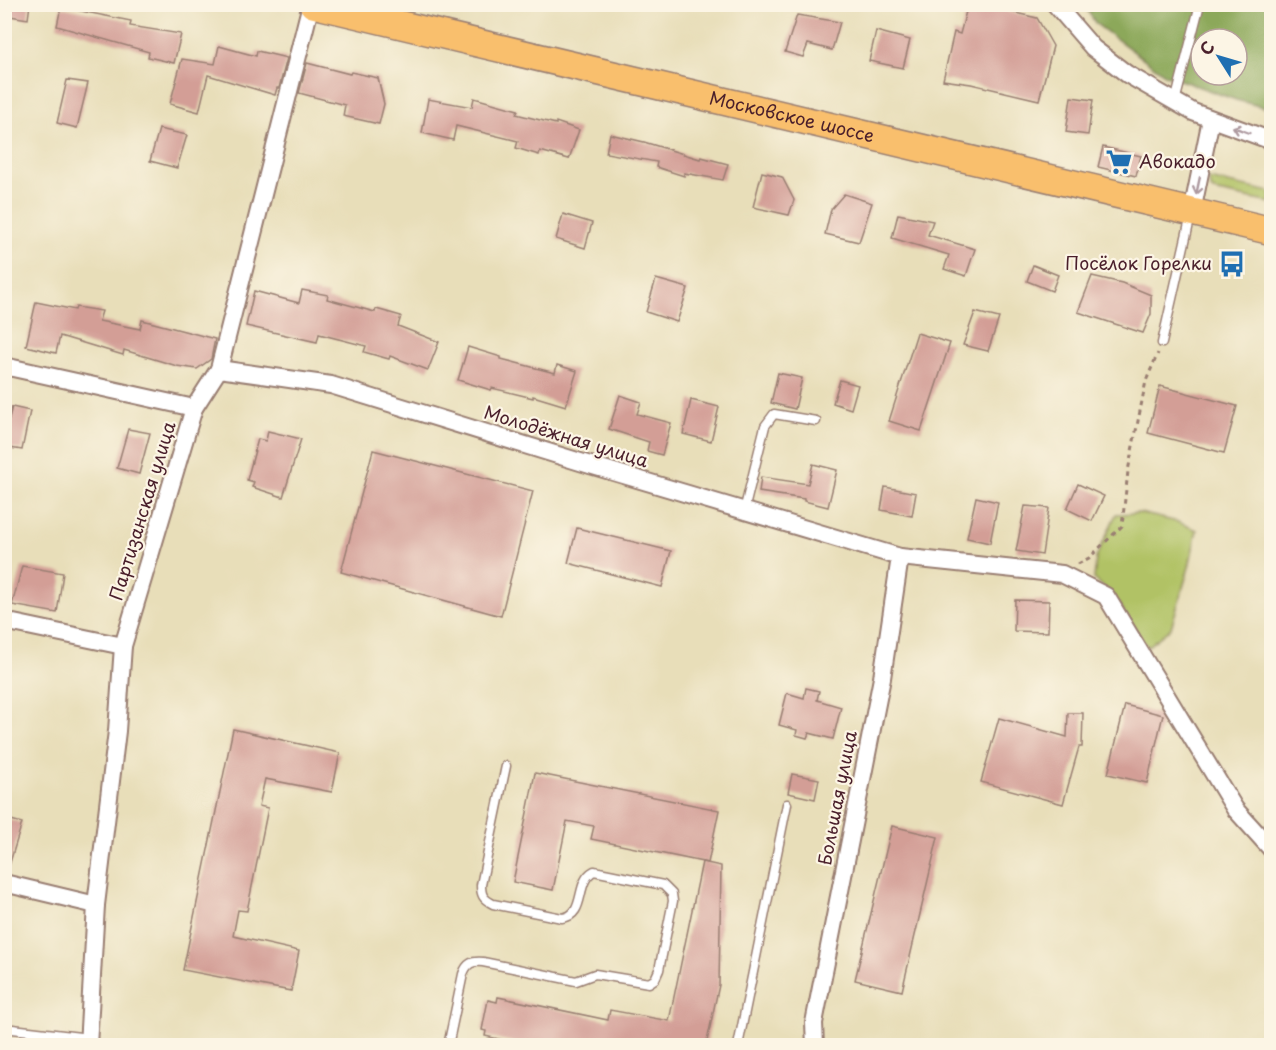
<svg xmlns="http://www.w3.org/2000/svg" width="1276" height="1050" viewBox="0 0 1276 1050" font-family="'Playpen Sans',sans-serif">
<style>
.green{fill:#b1c265;stroke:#7e7048;stroke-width:1.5}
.forest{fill:#8ca85a;stroke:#6b6442;stroke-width:1.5;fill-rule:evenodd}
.building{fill:#d39e96}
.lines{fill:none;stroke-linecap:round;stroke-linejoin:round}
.lane-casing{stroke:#997e72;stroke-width:11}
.street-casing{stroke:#997e72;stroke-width:20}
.primary-casing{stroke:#997e72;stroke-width:30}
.path{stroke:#997e72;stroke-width:3;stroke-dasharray:4.5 4.5;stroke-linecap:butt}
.lane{stroke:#fff;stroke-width:8}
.street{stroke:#fff;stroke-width:16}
.primary{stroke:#f9bf6d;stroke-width:27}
.oneway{stroke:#ae9aa0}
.labels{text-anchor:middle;stroke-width:4.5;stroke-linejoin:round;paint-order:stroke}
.street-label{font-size:18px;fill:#4a1f2b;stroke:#fcf5e5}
.poi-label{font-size:18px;fill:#4a1f2b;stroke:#fcf5e5;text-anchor:start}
</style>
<rect width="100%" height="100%" fill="#fcf5e5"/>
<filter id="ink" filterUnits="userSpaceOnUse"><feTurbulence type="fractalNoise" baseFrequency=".0167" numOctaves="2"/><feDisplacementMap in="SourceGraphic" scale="12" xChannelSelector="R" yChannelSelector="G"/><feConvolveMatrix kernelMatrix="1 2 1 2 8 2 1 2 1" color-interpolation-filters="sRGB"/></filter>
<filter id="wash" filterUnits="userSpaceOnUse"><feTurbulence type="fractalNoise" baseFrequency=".008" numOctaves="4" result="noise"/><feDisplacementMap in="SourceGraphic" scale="24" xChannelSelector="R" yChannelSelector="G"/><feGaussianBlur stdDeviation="1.35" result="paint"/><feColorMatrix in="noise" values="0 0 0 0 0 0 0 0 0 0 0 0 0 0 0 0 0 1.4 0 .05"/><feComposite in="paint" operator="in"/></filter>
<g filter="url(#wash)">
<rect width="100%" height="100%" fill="#e8deb9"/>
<g class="green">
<path d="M1209,179L1271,192V203L1213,191L1210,187Z"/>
<path d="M1140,513L1178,522L1197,530L1189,567L1171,628L1147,647L1112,594L1094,579L1096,558L1116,514Z"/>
</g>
<path class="forest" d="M1084,5H1271V109L1236,100L1166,75L1096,24ZM1201,39H1237V75H1201Z"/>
<g id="blocks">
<g class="building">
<path d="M4,4H30L28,19L4,15Z"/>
<path d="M968,4H999L998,9L1037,18L1053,46L1039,100L971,84L943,80L954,32L960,34Z"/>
<path d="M61,7L131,21L130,26L181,34L174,63L148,57L149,52L57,26Z"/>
<path d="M797,15L840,22L832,50L808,44L803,57L785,52Z"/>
<path d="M876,31L910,40L903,68L869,61Z"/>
<path d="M219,46L256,56L257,51L287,58L279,88H277L275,95L208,75L199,112L170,104L182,59L215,64Z"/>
<path d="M307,63L350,74L351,72L378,78L384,104L379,124L343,116L345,105L299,93Z"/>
<path d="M67,80L88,83L77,128L57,123Z"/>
<path d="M1071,97L1093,100L1088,135L1066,132Z"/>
<path d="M474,98L518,110L516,114L556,124V122L579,130L569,159L540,151L539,155L516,148L518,141L456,126L453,140L422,133L428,99L472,107Z"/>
<path d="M159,129L187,135L177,168L150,161Z"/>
<path d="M610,134L644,142L700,159L701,157L728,164L723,180L684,173V176L656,167L657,162L606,153Z"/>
<path d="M1103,147L1141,156L1136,176L1098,167Z"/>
<path d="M762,172L782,177L794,200L789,215L753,207Z"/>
<path d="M844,194L872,203L859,242L825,234L831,209Z"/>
<path d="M563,214L592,223L585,248L556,239Z"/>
<path d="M898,214L933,221L928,235L975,249L966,276L944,269L949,255L892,238Z"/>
<path d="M1033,265L1058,275L1052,291L1027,281Z"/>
<path d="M1092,276L1122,283L1151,295V314L1143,333L1078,312Z"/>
<path d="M656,279L688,288L677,322L646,312Z"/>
<path d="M302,290L328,295L327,299L375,312L376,309L401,316L398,326L439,342L428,370L390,356L389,359L364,352L366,346L319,334L317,342L246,326L254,291L299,303Z"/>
<path d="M36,302L75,310L76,307L102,311L99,321L140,329L142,320L215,339L211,359L197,369L177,366L124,350L123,355L60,336L56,353L26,346Z"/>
<path d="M975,312L999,318L988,351L963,345Z"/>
<path d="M917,333L950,343L921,431L889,421Z"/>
<path d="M468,347L501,357V359L555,373L557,365L577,371L566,406L533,396V398L492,388L491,390L458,380Z"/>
<path d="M778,373L802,378L795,409L771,403Z"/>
<path d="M840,380L858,385L851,409L833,403Z"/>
<path d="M1160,386L1237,406L1224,453L1148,433Z"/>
<path d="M620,395L641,402L637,414L671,423L662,455L647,451L649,442L609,429Z"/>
<path d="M691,400L719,407L711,441L683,434Z"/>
<path d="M12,407L30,411L22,450L4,447V436Z"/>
<path d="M128,429L150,433L139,474L117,468Z"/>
<path d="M268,431L301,439L283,497L252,487L254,482L247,480L258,439L266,441Z"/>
<path d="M373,450L533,491L501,616L341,572Z"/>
<path d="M813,464L837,470L828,507L804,501V499L759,492L761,477L808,484Z"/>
<path d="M1078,484L1104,496L1092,521L1067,509Z"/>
<path d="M885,487L916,493L912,516L881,510Z"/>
<path d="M976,497L998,502L990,543L967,538Z"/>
<path d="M1025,506L1049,508L1042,555L1016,551Z"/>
<path d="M577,528L671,551L662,587L568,563Z"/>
<path d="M22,566L63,573L57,613L12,605Z"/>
<path d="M1015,600L1049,601L1048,632L1014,631Z"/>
<path d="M806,688L819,691L817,700L841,707L833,739L809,733L807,738L796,735L797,730L779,725L787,693L804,698Z"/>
<path d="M1125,705L1163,715L1147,783L1108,774Z"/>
<path d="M1068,713H1083L1082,747H1079L1063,804L981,782L999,718L1067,737Z"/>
<path d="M233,729L340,753L332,792L265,779L259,806L268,808L247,911L238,910L233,936L299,951L291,991L183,970Z"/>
<path d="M535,773L719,810L708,863L591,839L594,826L567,821L553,890L513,882Z"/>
<path d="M792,774L819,779L815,799L788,793Z"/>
<path d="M4,818L22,823L8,869L4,868Z"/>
<path d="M892,826L938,837L902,991L855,980Z"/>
<path d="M702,862L721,866L719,985L706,1046H530L485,1036L486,1031L482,1030L488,1000L497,1002L498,997L608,1020L610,1010L669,1021Z"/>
</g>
</g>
</g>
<g filter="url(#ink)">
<use href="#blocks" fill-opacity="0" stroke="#997e72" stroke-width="1.5"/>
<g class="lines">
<g class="lane-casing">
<g id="lane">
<path d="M1175,102L1200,4"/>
<path d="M1162,343L1191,215"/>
<path d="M744,511L765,426L774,414L816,421"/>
<path d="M4,1028L89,1038"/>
<path d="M448,1046L463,974C467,963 472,961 483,962L576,981L595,974L649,983L655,979L659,970L673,901L672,894L663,885L594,871C574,882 587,915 562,918L493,904C483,899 481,895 481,885L506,766"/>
<path d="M738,1046L787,804"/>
</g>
</g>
<g class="street-casing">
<g id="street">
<path d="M1055,4L1093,48L1127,74L1193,112L1272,141"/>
<path d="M1192,212L1211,119"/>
<path d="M4,366L194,408"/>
<path d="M219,369L331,385L590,465L900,557L1062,574L1106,596L1235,809L1272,850"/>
<path d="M4,621L123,646"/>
<path d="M4,883L96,905"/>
<path d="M88,1046L96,905L117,731L123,646L194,408L219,369L311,4"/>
<path d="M815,1046L814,1023L882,678L900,557"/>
</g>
</g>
<g class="primary-casing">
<g id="primary">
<path id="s1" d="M313,4L1272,231"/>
</g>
</g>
<path class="path" d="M1078,564L1089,558L1122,526L1128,471L1146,381L1158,353"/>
<use href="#lane" class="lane"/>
<use href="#street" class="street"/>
<use href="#primary" class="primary"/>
</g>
<defs><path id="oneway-shaft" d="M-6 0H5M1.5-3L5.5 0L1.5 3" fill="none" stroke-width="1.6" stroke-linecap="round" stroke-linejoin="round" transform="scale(1.5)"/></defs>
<g class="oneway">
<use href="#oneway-shaft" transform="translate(1241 130) rotate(-160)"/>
<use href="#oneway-shaft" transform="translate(1198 186) rotate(102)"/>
</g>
</g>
<defs>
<g id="supermarket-bare" transform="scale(2.07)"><path d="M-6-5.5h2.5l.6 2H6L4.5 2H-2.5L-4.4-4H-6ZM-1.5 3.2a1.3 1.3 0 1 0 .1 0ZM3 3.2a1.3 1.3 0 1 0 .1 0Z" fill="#1f6fb2" stroke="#fcf5e5" stroke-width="2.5" paint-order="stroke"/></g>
<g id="bus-bare" transform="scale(2.07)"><path d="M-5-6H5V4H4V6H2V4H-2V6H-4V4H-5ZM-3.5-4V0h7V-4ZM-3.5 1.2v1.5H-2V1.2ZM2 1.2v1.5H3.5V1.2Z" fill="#1f6fb2" stroke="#fcf5e5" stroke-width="2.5" paint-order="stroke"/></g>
</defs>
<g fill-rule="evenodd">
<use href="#supermarket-bare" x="1119" y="162"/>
<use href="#bus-bare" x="1232" y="264"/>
</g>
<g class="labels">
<g class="street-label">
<text dy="6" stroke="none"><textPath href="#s1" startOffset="492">Московское шоссе</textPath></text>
<text transform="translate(566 437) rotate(17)" y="6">Молодёжная улица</text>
<text transform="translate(143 511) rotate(-73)" y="6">Партизанская улица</text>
<text transform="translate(838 798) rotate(-79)" y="6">Большая улица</text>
</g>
<g class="poi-label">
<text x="1139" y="168">Авокадо</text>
<text x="1212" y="270" text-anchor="end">Посёлок Горелки</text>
</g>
</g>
<rect width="1276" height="1050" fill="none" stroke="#fcf5e5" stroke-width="24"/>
<g transform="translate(1219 57) rotate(307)"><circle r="28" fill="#fcf5e5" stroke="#b59f9b" stroke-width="1.5"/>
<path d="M0-4.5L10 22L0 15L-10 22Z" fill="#1f6fb2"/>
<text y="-9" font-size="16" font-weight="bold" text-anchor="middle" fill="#4a1f2b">С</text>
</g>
</svg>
